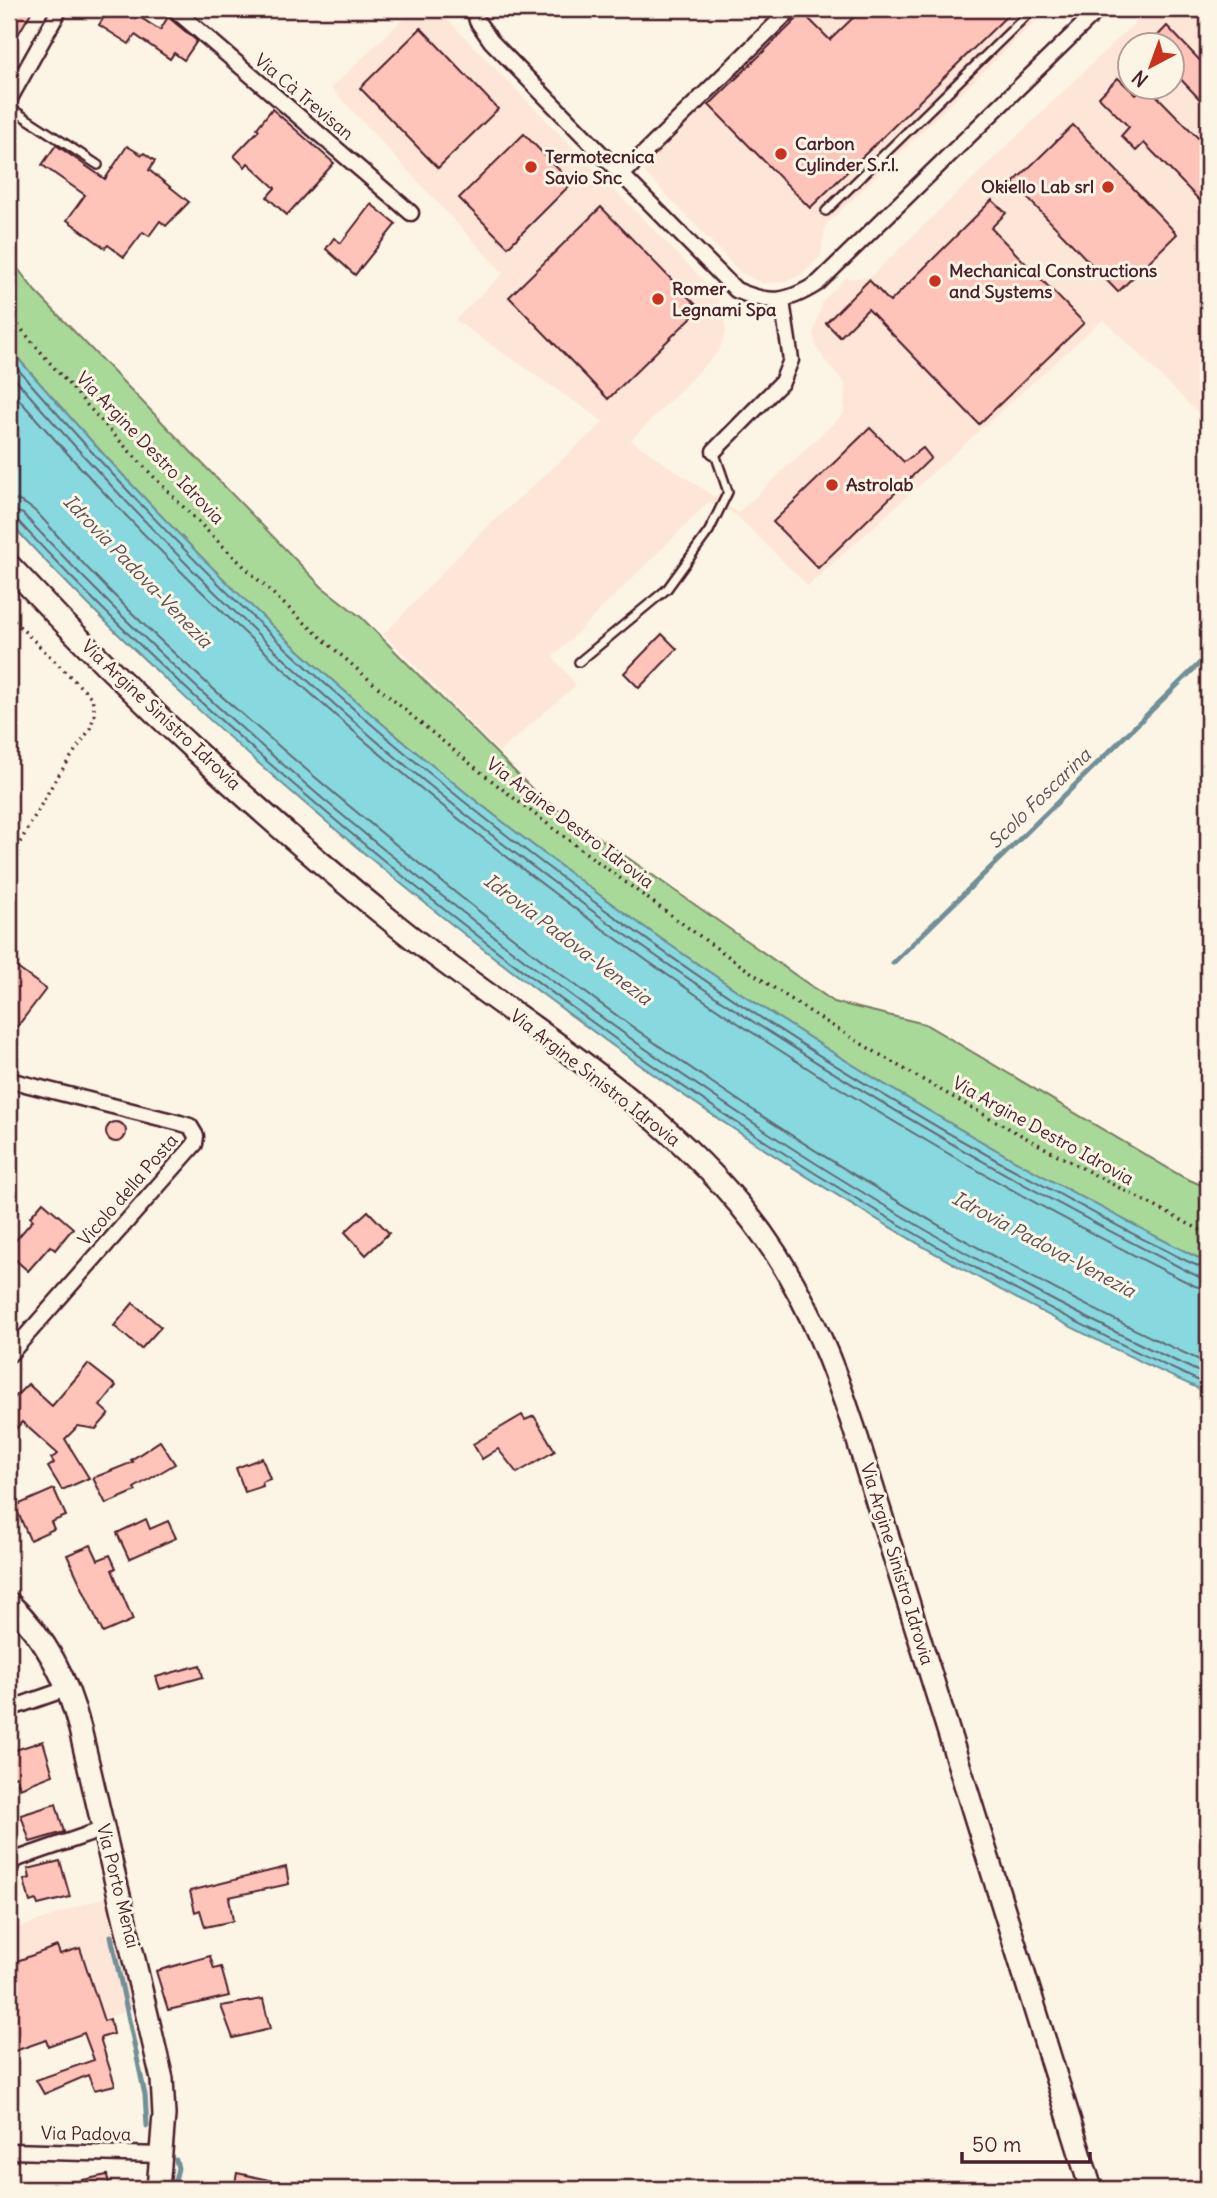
<svg xmlns="http://www.w3.org/2000/svg" width="1217" height="2198" viewBox="0 0 1217 2198" font-family="Delius,sans-serif">
<style>
.built{fill:#fde6d8;fill-rule:evenodd}
.green{fill:#a8d999;stroke:#797c62;stroke-width:2}
.water{fill:#88d9df;stroke:#6f8f97;stroke-width:2}
.lines{fill:none;stroke-linecap:round;stroke-linejoin:round}
.shore{stroke:#636973;stroke-width:2}
.stream{stroke:#6f8f97;stroke-width:5}
.building{fill:#ffc4b9;stroke:#4a1f2b;stroke-width:2}
.lane-casing{stroke:#4a1f2b;stroke-width:12}
.street-casing{stroke:#4a1f2b;stroke-width:19}
.secondary-casing{stroke:#4a1f2b;stroke-width:26}
.path{stroke:#4a1f2b;stroke-width:3.5;stroke-dasharray:2 5;stroke-linecap:butt}
.lane{stroke:#fcf5e5;stroke-width:7}
.street{stroke:#fcf5e5;stroke-width:14}
.secondary{stroke:#fcf5e5;stroke-width:21}
.poi-dot{fill:#c8321e;stroke:#fcf5e5;stroke-width:2.5}
.labels{text-anchor:middle;stroke-width:6;stroke-linejoin:round;paint-order:stroke}
.street-label{font-size:18px;fill:#4a1f2b;stroke:#fcf5e5}
.poi-label{font-size:18px;font-weight:bold;fill:#4a1f2b;stroke:#fcf5e5;text-anchor:start}
.water-label{font-size:19px;font-style:italic;fill:#5a4e58;stroke:#fcf5e5}
</style>
<rect width="100%" height="100%" fill="#fcf5e5"/>
<filter id="ink" filterUnits="userSpaceOnUse"><feTurbulence type="fractalNoise" baseFrequency=".0143" numOctaves="2"/><feDisplacementMap in="SourceGraphic" scale="14" xChannelSelector="R" yChannelSelector="G"/><feConvolveMatrix kernelMatrix="1 2 1 2 8 2 1 2 1" color-interpolation-filters="sRGB"/></filter>
<g filter="url(#ink)">
<g class="built">
<path d="M413,9H437L713,290L724,310L726,332L719,351L631,440L738,513L844,413L845,384L826,362L817,348L813,333L823,301L844,279L870,277L1149,9H1208V413L1203,418L1103,319L808,586L736,515L709,502L553,657L576,685L499,752L384,634L480,533L604,422L455,320L503,273L331,88ZM1130,46H1172V88H1130Z"/>
<path d="M776,9H1048L825,226L821,256L803,274L784,282L762,283L740,272L630,157Z"/>
<path d="M110,1895L138,2007L9,2053V1931Z"/>
</g>
<path class="green" d="M9,257L35,291L322,587L362,618L538,795L834,1002L925,1024L1183,1177L1208,1188V1263C879,1098 567,895 294,646C192,553 99,452 9,348Z"/>
<path class="water" d="M9,348C99,452 192,553 294,646C567,895 879,1098 1208,1263V1393C909,1258 636,1077 382,868C251,760 124,647 9,522Z"/>
<g class="lines">
<g class="shore">
<path d="M9,359C97,460 189,559 288,650C502,847 751,1025 1005,1165C1055,1191 1103,1219 1153,1244C1171,1252 1190,1265 1208,1269"/>
<path d="M9,372C95,471 185,566 281,656C551,906 871,1112 1199,1277L1208,1278"/>
<path d="M9,388C338,766 747,1064 1195,1286L1208,1289"/>
<path d="M9,499C33,500 49,528 65,544C127,612 196,675 266,735C554,985 859,1206 1208,1364"/>
<path d="M9,509L23,514C162,664 317,800 479,925C709,1104 942,1255 1208,1376"/>
<path d="M9,518L17,520C131,644 258,757 388,864C640,1071 911,1251 1208,1385"/>
</g>
<g class="stream">
<path d="M893,963L1208,655"/>
<path d="M111,1936L145,2095L147,2126"/>
<path d="M173,2189L178,2168L176,2160"/>
</g>
</g>
<g class="building">
<path d="M9,9H33L9,50Z"/>
<path d="M109,9H127L160,30L168,17L197,41L184,60L174,53L170,59L135,35L129,44L99,25Z"/>
<path d="M862,9H1014L810,208L709,105L803,13L830,40Z"/>
<path d="M1167,26L1208,69V108L1172,70V46H1148Z"/>
<path d="M421,28L498,109L438,168L360,88Z"/>
<path d="M1118,78L1136,95L1144,88H1149L1208,148V209L1144,143L1136,151L1121,136L1129,127L1099,97Z"/>
<path d="M272,109L334,163L287,215L267,197L275,188L248,163L245,167L234,156L259,130L257,128Z"/>
<path d="M1073,125L1177,234L1118,292L1013,183Z"/>
<path d="M524,134L572,183L508,247L459,198Z"/>
<path d="M56,145L105,179L127,146L142,155L144,153L155,161L149,170L189,202L166,226L160,221L149,236L143,232L124,257L108,245L105,248L67,220L85,195L42,165Z"/>
<path d="M992,200L1006,213L991,228L1084,323L979,424L868,309L840,337L826,323L869,280L890,302Z"/>
<path d="M371,204L396,224L355,275L326,249L334,238L341,243Z"/>
<path d="M601,207L700,309L608,399L509,297Z"/>
<path d="M870,428L904,462L923,448L931,458L818,568L773,522Z"/>
<path d="M662,634L677,649L639,688L624,673Z"/>
<path d="M9,962L46,989L17,1027L9,1021Z"/>
<circle cx="116" cy="1132" r="10"/>
<path d="M43,1202L73,1228L55,1250L50,1246L28,1271L9,1254V1248L33,1220L30,1217Z"/>
<path d="M368,1211L389,1233L366,1255L345,1232Z"/>
<path d="M133,1303L161,1327L141,1349L114,1326Z"/>
<path d="M88,1364L116,1386L100,1406L109,1414L96,1429L78,1426L65,1439L89,1478L62,1490L48,1467L54,1463L51,1458L58,1454L22,1422L9,1436V1403L28,1384L52,1406Z"/>
<path d="M522,1415L525,1420L534,1416L555,1451L517,1473L498,1449L482,1459L473,1444Z"/>
<path d="M160,1441L175,1464L134,1488L136,1491L106,1504L93,1478L133,1462L131,1460Z"/>
<path d="M262,1458L270,1479L262,1482L263,1486L245,1492L236,1468Z"/>
<path d="M54,1489L66,1516L51,1522L54,1529L30,1540L15,1506Z"/>
<path d="M146,1519L150,1529L168,1521L176,1538L129,1559L117,1533Z"/>
<path d="M91,1545L98,1560L110,1555L116,1568L112,1570L133,1620L103,1633L67,1555Z"/>
<path d="M200,1665L203,1677L160,1689L156,1677Z"/>
<path d="M43,1741L53,1775L20,1788L16,1776L9,1779V1752Z"/>
<path d="M56,1804L64,1832L30,1842L21,1815Z"/>
<path d="M60,1861L70,1897L38,1905L36,1900L30,1902L24,1880L30,1878L28,1869Z"/>
<path d="M286,1867L289,1884L229,1897L233,1921L205,1927L200,1910L195,1912L190,1891Z"/>
<path d="M57,1946L60,1954L80,1948L104,2021L110,2019L113,2034L100,2038L115,2085L94,2090L88,2075L44,2094L36,2080L94,2060L84,2033L48,2046L46,2040L9,2053V2003L14,2000L9,1986V1964Z"/>
<path d="M210,1956L214,1969L221,1967L229,1996L168,2010L156,1971Z"/>
<path d="M263,1999L270,2029L233,2038L221,2006Z"/>
<path d="M237,2173L283,2183V2189H234Z"/>
<path d="M107,2175L110,2189H68V2183Z"/>
</g>
<g class="lines">
<g class="lane-casing">
<g id="lane">
<path d="M9,107L98,165"/>
<path d="M826,211L1033,9"/>
<path d="M579,662L667,589L709,531L728,492L714,451"/>
</g>
</g>
<g class="street-casing">
<g id="street">
<path d="M174,9L411,213"/>
<path d="M474,9L477,21L491,41L622,175"/>
<path d="M791,9L622,175L736,290C770,305 787,303 818,283L1099,9"/>
<path d="M9,100L60,9"/>
<path d="M714,451L782,382L791,360L782,301"/>
<path d="M9,1080L180,1123L190,1126L196,1136L195,1144L9,1355"/>
<path d="M9,1709L69,1688"/>
<path d="M9,1870L14,1860L104,1829"/>
<path d="M9,2151L163,2155"/>
</g>
</g>
<g class="secondary-casing">
<g id="secondary">
<path d="M9,565C129,694 260,815 396,925C525,1030 684,1112 776,1254C811,1309 834,1367 854,1428L1091,2189"/>
<path d="M9,1603C47,1639 67,1679 80,1729L162,2079L164,2115L158,2189"/>
</g>
</g>
<g class="path">
<path d="M9,314C188,533 404,721 632,887C702,938 772,989 847,1035C964,1106 1086,1171 1208,1234"/>
<path d="M9,616L92,698L95,713L90,729L54,782L9,862"/>
</g>
<use href="#lane" class="lane"/>
<use href="#street" class="street"/>
<use href="#secondary" class="secondary"/>
</g>
</g>
<g class="poi-dot">
<circle cx="781" cy="154" r="7"/>
<circle cx="531" cy="167" r="7"/>
<circle cx="1108" cy="187" r="7"/>
<circle cx="935" cy="281" r="7"/>
<circle cx="658" cy="299" r="7"/>
<circle cx="832" cy="485" r="7"/>
</g>
<g class="labels">
<g class="street-label">
<text transform="translate(304 97) rotate(40)" y="6">Via Cà Trevisan</text>
<text transform="translate(150 448) rotate(46)" y="6">Via Argine Destro Idrovia</text>
<text transform="translate(161 715) rotate(43)" y="6">Via Argine Sinistro Idrovia</text>
<text transform="translate(570 823) rotate(37)" y="6">Via Argine Destro Idrovia</text>
<text transform="translate(595 1078) rotate(38)" y="6">Via Argine Sinistro Idrovia</text>
<text transform="translate(1043 1131) rotate(29)" y="6">Via Argine Destro Idrovia</text>
<text transform="translate(128 1190) rotate(-49)" y="6">Vicolo della Posta</text>
<text transform="translate(897 1564) rotate(73)" y="6">Via Argine Sinistro Idrovia</text>
<text transform="translate(118 1886) rotate(76)" y="6">Via Porto Menai</text>
<text transform="translate(86 2134) rotate(1)" y="6">Via Padova</text>
</g>
<g class="poi-label">
<text x="795" y="150">Carbon<tspan x="795" dy="21">Cylinder S.r.l.</tspan></text>
<text x="545" y="163">Termotecnica<tspan x="545" dy="21">Savio Snc</tspan></text>
<text x="1094" y="193" text-anchor="end">Okiello Lab srl</text>
<text x="949" y="277">Mechanical Constructions<tspan x="949" dy="21">and Systems</tspan></text>
<text x="672" y="295">Romer<tspan x="672" dy="21">Legnami Spa</tspan></text>
<text x="846" y="491">Astrolab</text>
</g>
<g class="water-label">
<text transform="translate(138 571) rotate(46)" y="7">Idrovia Padova-Venezia</text>
<text transform="translate(1039 798) rotate(-44)" y="7">Scolo Foscarina</text>
<text transform="translate(568 939) rotate(37)" y="7">Idrovia Padova-Venezia</text>
<text transform="translate(1044 1244) rotate(28)" y="7">Idrovia Padova-Venezia</text>
</g>
</g>
<rect width="1217" height="2198" fill="none" stroke="#fcf5e5" stroke-width="35"/>
<rect x="18" y="18" width="1182" height="2163" fill="none" stroke="#4a1f2b" stroke-width="2.5" filter="url(#ink)"/>
<g transform="translate(1151 66) rotate(221)"><circle r="33" fill="#fcf5e5" stroke="#b59f9b" stroke-width="2"/>
<path d="M0-5L12 26L0 18L-12 26Z" fill="#c8321e"/>
<text y="-10" font-size="19" font-weight="bold" text-anchor="middle" fill="#4a1f2b">N</text>
</g>
<path d="M962 2152v10h128v-10" fill="none" stroke="#4a1f2b" stroke-width="3.5"/>
<text x="972" y="2152" font-size="21" fill="#4a1f2b" stroke="#fcf5e5" stroke-width="5" paint-order="stroke">50 m</text>
</svg>
